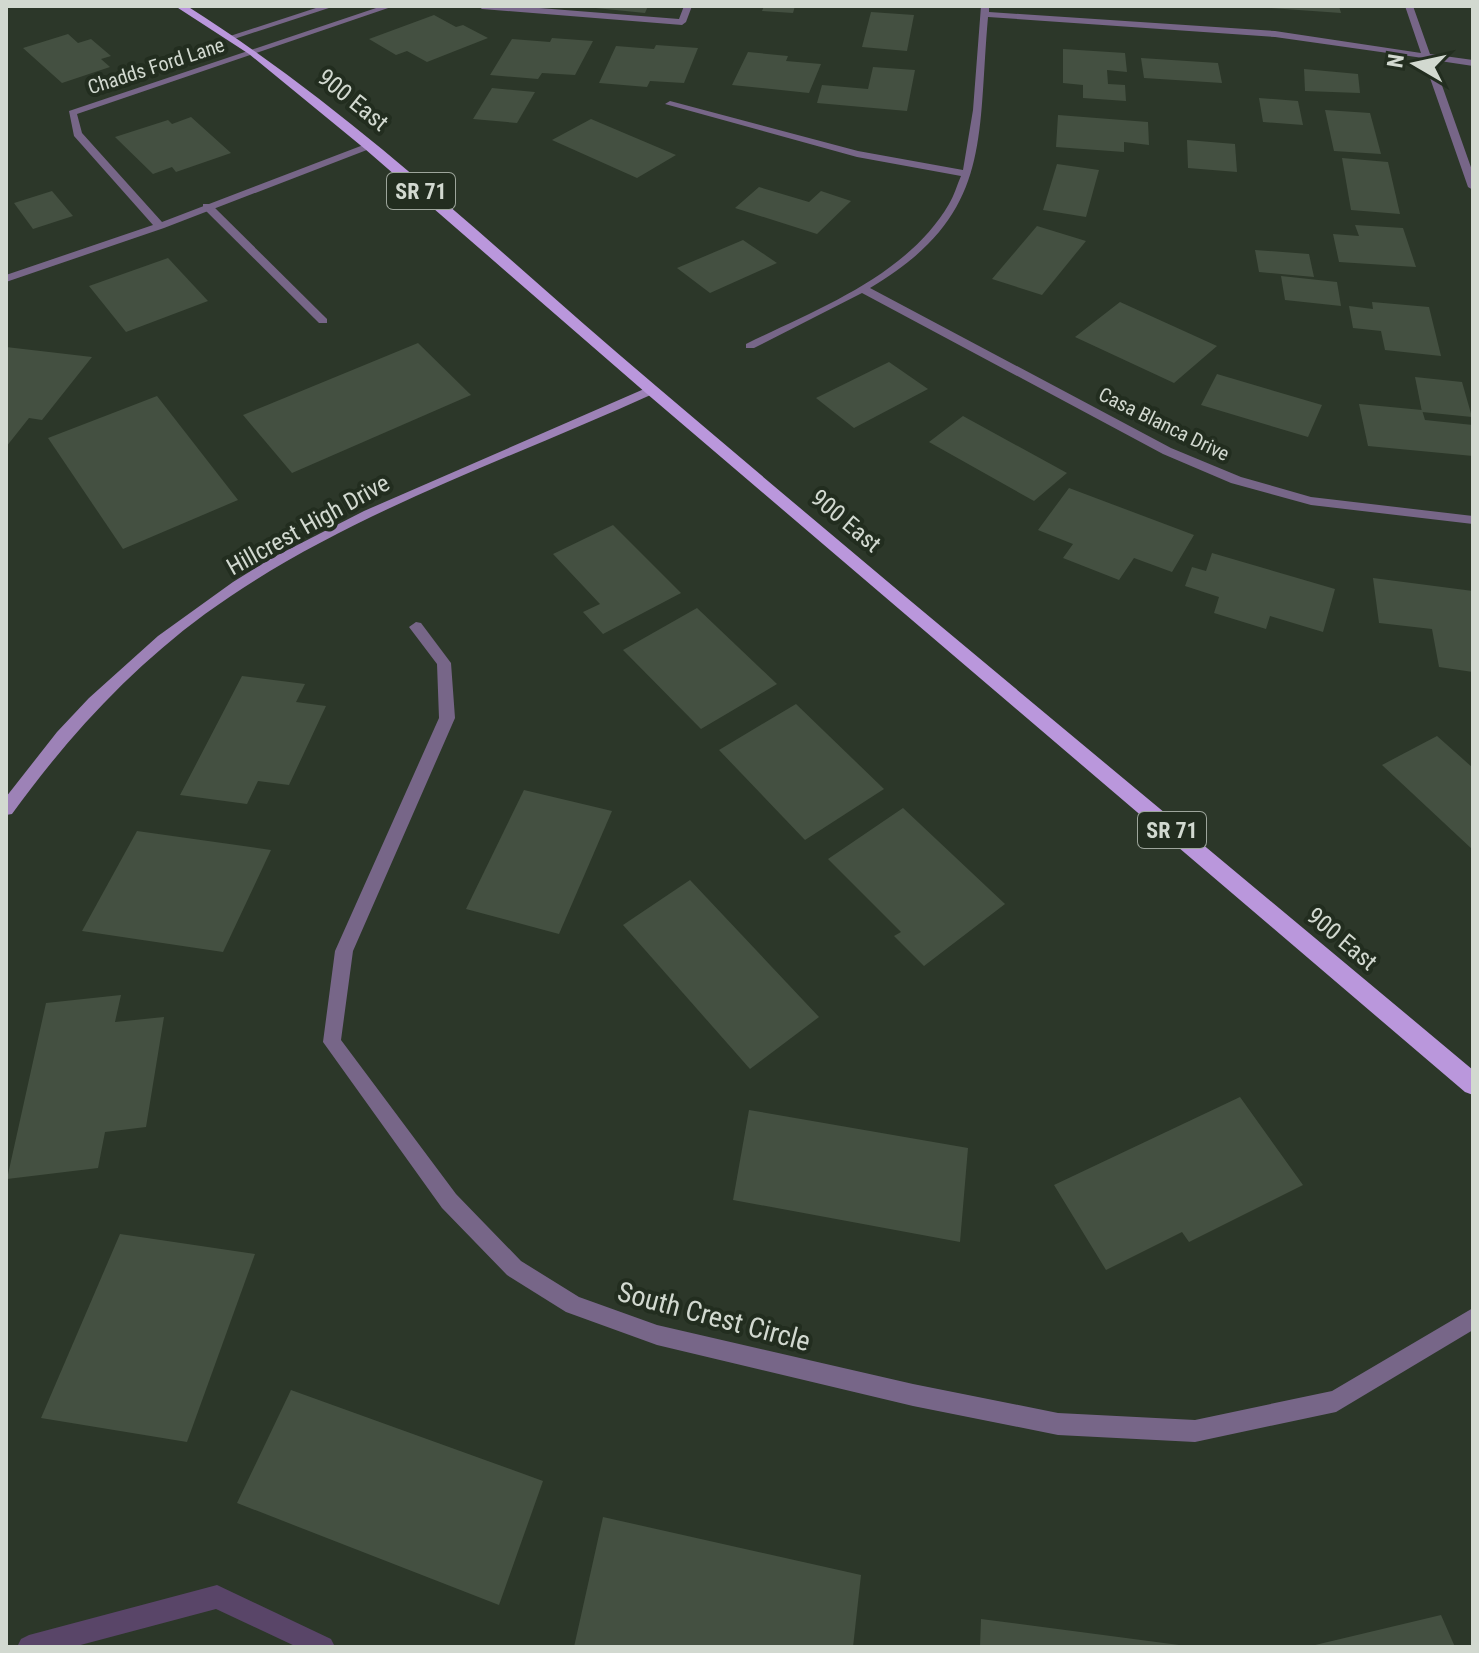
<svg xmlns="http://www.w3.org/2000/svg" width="1479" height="1653" viewBox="0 0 1479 1653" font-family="'Roboto Condensed',sans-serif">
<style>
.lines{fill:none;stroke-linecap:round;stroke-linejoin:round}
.stream{fill:#594568;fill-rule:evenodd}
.building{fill:#445041}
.lane{fill:#768;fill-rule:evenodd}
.street{fill:#768;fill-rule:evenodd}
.secondary{fill:#9d82b7;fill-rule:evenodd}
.primary{fill:#ba97dc;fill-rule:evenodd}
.labels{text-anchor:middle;stroke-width:8;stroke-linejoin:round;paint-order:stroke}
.far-street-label{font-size:20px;fill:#d2d9d0;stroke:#222d1f}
.shield{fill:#222d1f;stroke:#9da59b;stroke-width:2}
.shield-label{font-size:22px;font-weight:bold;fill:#d2d9d0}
.street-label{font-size:24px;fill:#d2d9d0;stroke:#222d1f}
.near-street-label{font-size:28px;fill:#d2d9d0;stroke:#222d1f}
</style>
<rect width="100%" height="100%" fill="#2c3729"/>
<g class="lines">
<path class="stream" d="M217,1585L331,1639L335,1647H297L216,1609L73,1647H17L21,1639L29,1635Z"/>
</g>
<g class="building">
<path d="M576,6H648L645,13Z"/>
<path d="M764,6H795L793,13L762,11Z"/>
<path d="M1269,6H1339L1341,13L1269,8Z"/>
<path d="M871,12L914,15L907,51L862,47Z"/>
<path d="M434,15L456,27L463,25L488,38L427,62L407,51L396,55L369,39Z"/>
<path d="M68,34L78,43L91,39L111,56L101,59L110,67L62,83L23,48Z"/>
<path d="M552,38L593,41L575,75L542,73L538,79L490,75L512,39L550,42Z"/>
<path d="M656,45L698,48L684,83L650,81L647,87L599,83L616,46L654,49Z"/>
<path d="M1063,49L1125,53L1127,72L1107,70L1108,84L1125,85L1126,101L1083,98V85L1063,83Z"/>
<path d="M748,52L788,56L786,61L821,64L809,93L732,85Z"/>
<path d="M1141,58L1218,63L1222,83L1144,78Z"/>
<path d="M873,67L915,70L907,111L817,103L822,85L868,89Z"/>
<path d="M1304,69L1358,74L1360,93L1305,91Z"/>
<path d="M492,88L535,92L517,123L473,119Z"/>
<path d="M1259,98L1298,101L1303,125L1263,122Z"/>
<path d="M1325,110L1370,113L1381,154L1334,151Z"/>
<path d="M1058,115L1148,122L1149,145L1124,142V152L1056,147Z"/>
<path d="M191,117L231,153L176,172L172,167L153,174L115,137L168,120L172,124Z"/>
<path d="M591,119L676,155L637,178L552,140Z"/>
<path d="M1187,140L1235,144L1237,172L1188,168Z"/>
<path d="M1342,158L1388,162L1400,214L1351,210Z"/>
<path d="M1057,164L1099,170L1086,217L1043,210Z"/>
<path d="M759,187L809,202L821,191L851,201L817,234L735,208Z"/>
<path d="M52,191L73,216L33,229L14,203Z"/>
<path d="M1355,225L1403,228L1416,267L1339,262L1333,234L1359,236Z"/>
<path d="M1037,226L1086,241L1042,295L992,279Z"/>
<path d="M743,240L777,263L710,293L677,268Z"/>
<path d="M1255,250L1309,254L1314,277L1259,272Z"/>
<path d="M168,258L208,301L126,332L89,286Z"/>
<path d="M1281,276L1337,282L1341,306L1285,300Z"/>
<path d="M1120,302L1217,346L1174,383L1075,337Z"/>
<path d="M1372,302L1429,307L1441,356L1385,350L1381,331L1353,328L1349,306L1373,309Z"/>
<path d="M418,343L471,395L292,473L243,415Z"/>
<path d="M6,347L92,357L42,420L29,418L6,447Z"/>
<path d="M889,362L928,389L854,428L816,398Z"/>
<path d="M1217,374L1322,405L1308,437L1201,405Z"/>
<path d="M1415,377L1462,382L1472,417L1422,412Z"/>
<path d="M157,396L238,500L123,549L48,438Z"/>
<path d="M1359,404L1422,410L1425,420L1473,425V456L1368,446Z"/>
<path d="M963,416L1067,473L1034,501L929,442Z"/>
<path d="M1069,488L1194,535L1172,572L1134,558L1119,580L1063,558L1073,544L1038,530Z"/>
<path d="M613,525L681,593L603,634L583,612L600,604L553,554Z"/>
<path d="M1212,553L1335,589L1323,632L1270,616L1266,629L1214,613L1219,597L1185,586L1192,567L1206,571Z"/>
<path d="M1373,578L1473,591V672L1439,667L1432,629L1379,623Z"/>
<path d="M697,608L777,684L701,729L623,650Z"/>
<path d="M242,676L305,684L296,702L326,706L289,785L258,781L247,804L180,795Z"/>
<path d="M796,704L884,789L805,840L719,750Z"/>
<path d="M1437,736L1473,768V850L1382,765Z"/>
<path d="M524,790L612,811L559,934L466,909Z"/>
<path d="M903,808L1005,904L924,966L894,936L901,932L828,859Z"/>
<path d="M137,831L271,850L223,952L82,931Z"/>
<path d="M690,880L819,1017L750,1069L623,925Z"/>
<path d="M121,995L115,1022L164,1017L146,1127L105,1132L98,1168L7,1179L46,1003Z"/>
<path d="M1240,1097L1303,1185L1189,1242L1182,1232L1106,1270L1054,1185Z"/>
<path d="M749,1110L968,1148L960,1242L733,1200Z"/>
<path d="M120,1234L255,1254L187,1442L41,1418Z"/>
<path d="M291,1390L543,1481L499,1605L237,1503Z"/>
<path d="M603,1517L861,1575L853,1647H574Z"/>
<path d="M1441,1615L1455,1647H1311V1646Z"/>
<path d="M981,1619L1179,1645V1647H980Z"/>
</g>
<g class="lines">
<path class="lane" d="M203,204H211L327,319V323H319L203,208Z"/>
<g class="street">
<path d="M322,6H335L234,39L227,37Z"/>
<path d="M382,6H394L77,114L82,133L162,222L366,144H372V148L164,228L6,282V275L153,225L74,136L69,111Z"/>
<path d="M478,6H514L679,19L684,6H692L686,22L682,25L482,9Z"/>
<path d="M981,6H989V12L1275,31L1421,53L1405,6H1413L1430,54L1473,60V66L1433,60L1473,173V190L1468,187L1423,58L1275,37L988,17C977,142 993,215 870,288L1171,448L1241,477L1311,497L1473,516V524L1311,505L1231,483L1163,454L862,293L754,348H746V344C817,309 907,276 949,204C954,196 957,185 961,176L857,157L665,104L670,101L858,151L963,170L973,110Z"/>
<path d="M416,622L421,623L451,663L455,718L353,951L341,1040L456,1194L521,1261L579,1297L657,1325L913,1384L1058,1413L1195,1420L1332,1391L1473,1308V1330L1336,1412L1195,1442L1058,1435L913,1406L657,1345L566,1312L507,1275L442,1208L323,1042L335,951L439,718L437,664L409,627Z"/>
</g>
<path class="secondary" d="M651,386L655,387V393C504,462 341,515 205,614C129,670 67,738 12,814L6,815V797L57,732L89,698L158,636L233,582L272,558L364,511Z"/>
<path class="primary" d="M175,6H187C357,113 503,257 656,386C926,616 1201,842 1473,1070V1095L1465,1092L646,393L365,149L249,54Z"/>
</g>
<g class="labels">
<g class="far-street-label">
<text transform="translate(156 66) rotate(-18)" y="7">Chadds Ford Lane</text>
<text transform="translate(1164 424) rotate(26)" y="7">Casa Blanca Drive</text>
</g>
<g class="shield">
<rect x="387" y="173" width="68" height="36" rx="6"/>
<rect x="1138" y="812" width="68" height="36" rx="6"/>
</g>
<g class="shield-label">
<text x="421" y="199">SR 71</text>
<text x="1172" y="838">SR 71</text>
</g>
<g class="street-label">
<text transform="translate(353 100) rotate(39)" y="8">900 East</text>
<text transform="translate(846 521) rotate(40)" y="8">900 East</text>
<text transform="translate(308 525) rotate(-29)" y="8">Hillcrest High Drive</text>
<text transform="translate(1342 939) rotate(40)" y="8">900 East</text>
</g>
<g class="near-street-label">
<text transform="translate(714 1316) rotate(15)" y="10">South Crest Circle</text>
</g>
</g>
<rect width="1479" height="1653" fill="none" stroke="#d2d9d0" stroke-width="16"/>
<g transform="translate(1415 64) rotate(279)" stroke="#222d1f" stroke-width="6" paint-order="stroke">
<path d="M0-6L14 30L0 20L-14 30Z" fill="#d2d9d0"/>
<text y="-12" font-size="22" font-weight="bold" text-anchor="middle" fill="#d2d9d0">N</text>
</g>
</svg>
